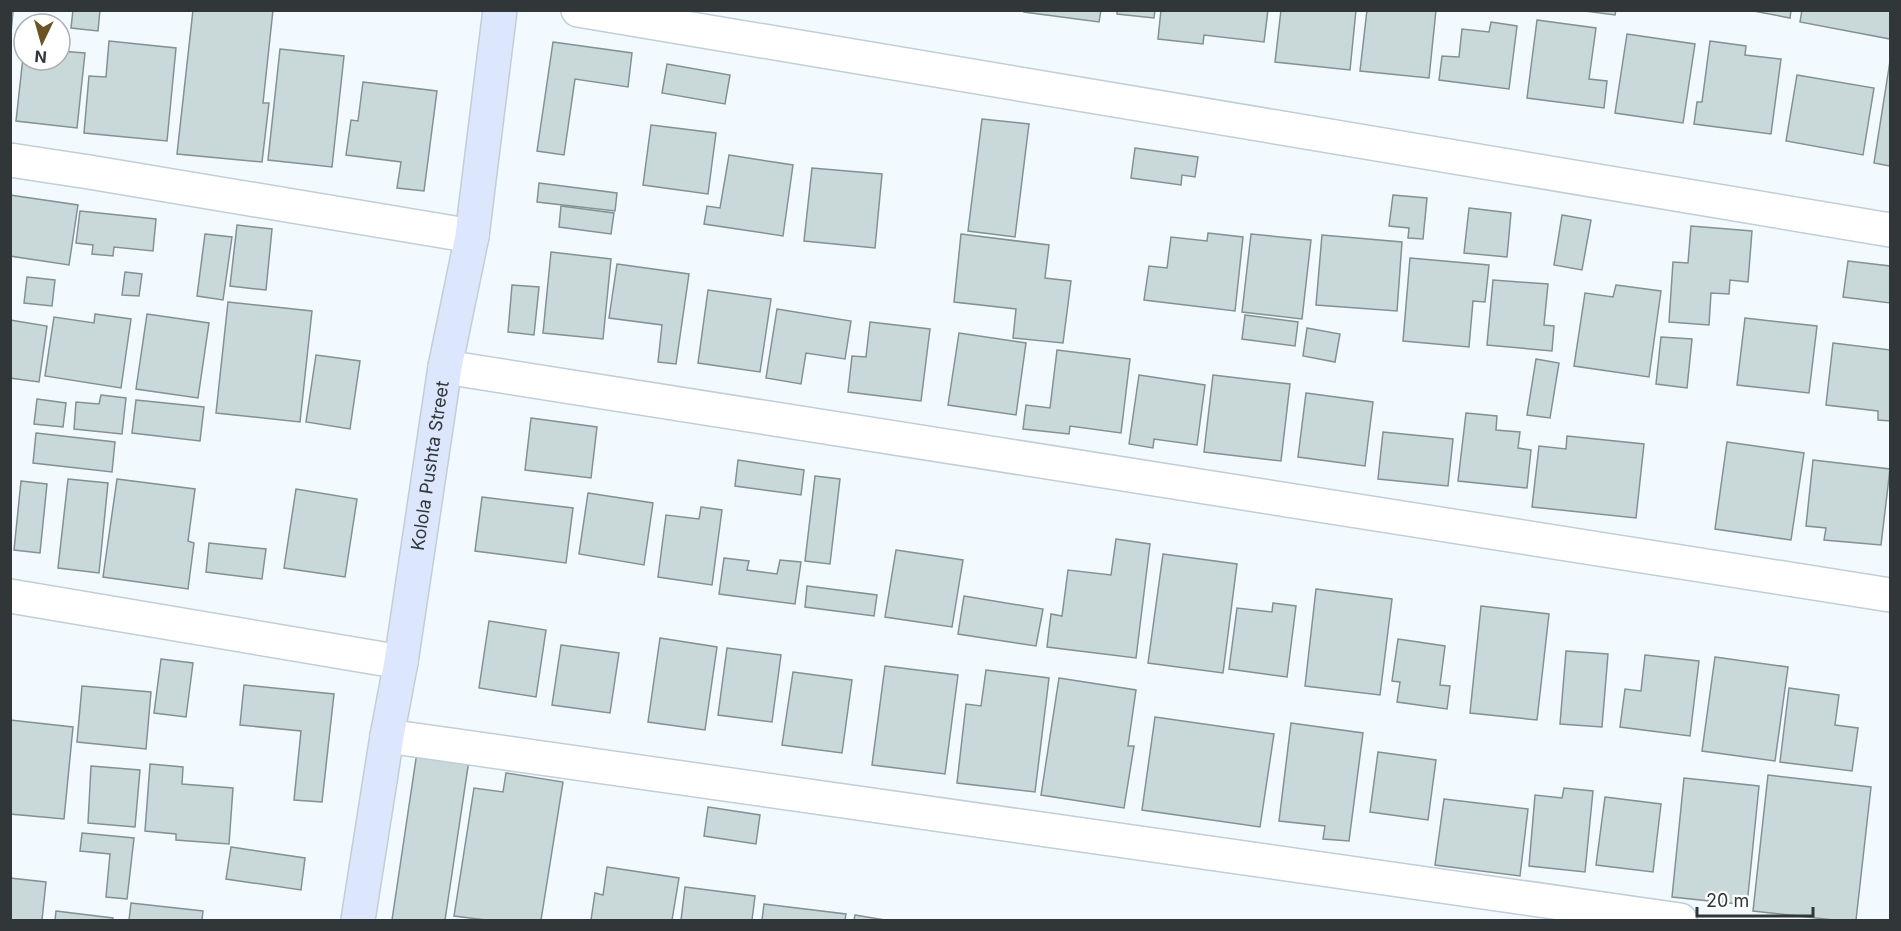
<svg xmlns="http://www.w3.org/2000/svg" width="1901" height="931" viewBox="0 0 1901 931" font-family="Inter,sans-serif">
<style>
.building{fill:#c9d9da;stroke:#839193;stroke-width:1.5}
.lines{fill:none;stroke-linecap:round;stroke-linejoin:round}
.minor-casing{stroke:#c2ced5;stroke-width:36}
.secondary-casing{stroke:#c2ced5;stroke-width:36}
.minor{stroke:#fff;stroke-width:33}
.secondary{stroke:#dce6fd;stroke-width:33}
.labels{text-anchor:middle;stroke-width:6;stroke-linejoin:round;paint-order:stroke}
.street-label{font-size:18px;fill:#313639;stroke:#fff}
</style>
<rect width="100%" height="100%" fill="#f2faff"/>
<g class="building">
<path d="M73,10H100L98,31L71,28Z"/>
<path d="M193,10H273L263,103H269L262,162L177,154Z"/>
<path d="M1024,10H1101L1099,22L1024,12Z"/>
<path d="M1117,10H1155L1154,18L1117,14Z"/>
<path d="M1161,10H1268L1264,42L1204,35L1203,44L1158,39Z"/>
<path d="M1281,10H1356L1350,70L1275,62Z"/>
<path d="M1367,10H1436L1429,78L1360,71Z"/>
<path d="M1577,10H1616L1615,15Z"/>
<path d="M1748,10H1791L1790,18Z"/>
<path d="M1802,10H1890V39L1800,22Z"/>
<path d="M10,12H13L10,43Z"/>
<path d="M1537,20L1596,28L1589,79L1607,81L1604,108L1527,98Z"/>
<path d="M1491,22L1517,26L1509,89L1439,80L1442,56L1459,57L1462,29L1489,32Z"/>
<path d="M1627,34L1695,44L1683,123L1615,113Z"/>
<path d="M109,41L176,48L167,141L84,133L89,76L106,77Z"/>
<path d="M1710,41L1746,46L1745,55L1781,59L1771,134L1694,124L1697,102H1702Z"/>
<path d="M553,42L632,53L628,87L575,79L564,155L537,151Z"/>
<path d="M24,48V60H60V51L85,53L77,128L16,121Z"/>
<path d="M280,49L344,56L332,167L268,160Z"/>
<path d="M1890,61V166L1874,163Z"/>
<path d="M667,64L730,75L725,104L662,93Z"/>
<path d="M1797,75L1874,88L1863,155L1786,141Z"/>
<path d="M363,82L437,91L424,191L397,188L401,162L346,155L351,120L358,121Z"/>
<path d="M982,119L1029,124L1015,237L968,231Z"/>
<path d="M651,125L716,133L708,194L643,185Z"/>
<path d="M1135,148L1198,157L1195,177L1182,175L1181,185L1131,178Z"/>
<path d="M729,155L793,165L783,236L704,224L707,206L720,208Z"/>
<path d="M812,168L882,174L875,248L804,241Z"/>
<path d="M539,183L617,193L615,211L537,202Z"/>
<path d="M10,195L78,205L69,265L10,256Z"/>
<path d="M1393,195L1427,198L1423,239L1408,238L1409,228L1389,226Z"/>
<path d="M561,206L614,213L611,234L559,227Z"/>
<path d="M1469,208L1511,213L1507,257L1464,253Z"/>
<path d="M80,211L156,219L153,251L114,247L113,256L92,254L93,245L76,243Z"/>
<path d="M1562,215L1591,220L1582,270L1554,265Z"/>
<path d="M237,225L272,229L266,290L230,286Z"/>
<path d="M1691,226L1752,231L1748,282L1730,280L1729,294L1711,293L1709,325L1669,322L1673,262L1688,263Z"/>
<path d="M1208,233L1243,237L1235,311L1144,300L1149,266L1167,268L1171,237L1207,241Z"/>
<path d="M205,234L232,237L223,300L197,296Z"/>
<path d="M961,234L1049,245L1045,278L1071,281L1063,343L1013,338L1016,309L954,302Z"/>
<path d="M1251,234L1311,240L1302,319L1242,312Z"/>
<path d="M1322,235L1402,242L1397,311L1316,305Z"/>
<path d="M551,252L611,259L603,339L543,333Z"/>
<path d="M1410,258L1489,265L1485,302L1473,301L1469,347L1403,341Z"/>
<path d="M1848,261L1890,266V303L1843,297Z"/>
<path d="M617,264L689,274L676,364L658,362L662,325L609,318Z"/>
<path d="M125,272L142,274L139,296L122,295Z"/>
<path d="M27,277L55,280L52,306L24,303Z"/>
<path d="M1493,280L1548,284L1544,325L1554,326L1552,351L1487,345Z"/>
<path d="M512,285L539,287L534,335L508,332Z"/>
<path d="M1616,285L1661,291L1649,377L1574,366L1585,293L1613,297Z"/>
<path d="M708,290L771,299L760,372L698,363Z"/>
<path d="M228,302L312,311L300,422L216,413Z"/>
<path d="M777,309L851,321L845,359L806,353L801,384L766,378Z"/>
<path d="M95,314L131,319L121,388L45,376L54,317L94,323Z"/>
<path d="M147,314L209,323L198,398L136,389Z"/>
<path d="M1245,315L1298,322L1295,346L1242,339Z"/>
<path d="M1745,318L1817,326L1809,393L1737,385Z"/>
<path d="M10,320L47,326L39,382L10,378Z"/>
<path d="M870,322L930,329L921,401L848,392L852,356L866,357Z"/>
<path d="M1307,328L1340,334L1335,362L1303,356Z"/>
<path d="M959,333L1026,343L1016,415L948,405Z"/>
<path d="M1661,337L1692,339L1687,388L1656,384Z"/>
<path d="M1833,343L1890,350V347V421L1878,420V411L1826,405Z"/>
<path d="M1057,350L1130,359L1121,433L1070,426L1069,434L1023,429L1026,405L1050,408Z"/>
<path d="M316,355L360,361L350,429L306,422Z"/>
<path d="M1536,359L1559,363L1550,418L1527,415Z"/>
<path d="M1139,375L1205,385L1197,445L1154,439L1153,448L1129,444Z"/>
<path d="M1213,375L1290,384L1281,461L1204,452Z"/>
<path d="M1306,393L1373,402L1365,466L1298,457Z"/>
<path d="M101,395L126,398L122,434L74,429L76,402L99,404Z"/>
<path d="M37,399L66,403L63,427L34,424Z"/>
<path d="M136,400L204,407L200,441L132,433Z"/>
<path d="M1466,413L1497,416L1496,430L1520,432L1518,448L1531,450L1527,488L1458,481Z"/>
<path d="M531,418L597,427L591,478L525,470Z"/>
<path d="M1383,432L1453,439L1448,486L1378,479Z"/>
<path d="M36,433L115,442L112,472L33,463Z"/>
<path d="M1567,436L1644,444L1636,518L1532,507L1539,446L1566,449Z"/>
<path d="M1727,442L1804,453L1791,540L1715,529Z"/>
<path d="M738,460L804,470L801,495L735,486Z"/>
<path d="M1813,460L1890,469L1881,545L1824,540L1826,528L1806,526Z"/>
<path d="M815,476L840,479L830,564L805,561Z"/>
<path d="M68,479L108,483L99,573L58,568Z"/>
<path d="M117,479L195,489L188,541L194,543L188,589L103,577Z"/>
<path d="M21,481L47,484L40,553L14,550Z"/>
<path d="M296,489L357,499L345,577L284,568Z"/>
<path d="M588,493L653,503L644,565L579,554Z"/>
<path d="M482,497L573,508L566,563L475,551Z"/>
<path d="M701,507L722,510L712,585L658,577L666,515L699,519Z"/>
<path d="M1116,539L1150,544L1136,658L1047,647L1051,614L1062,616L1068,570L1111,575Z"/>
<path d="M209,543L266,549L262,579L206,572Z"/>
<path d="M896,550L963,560L952,627L885,617Z"/>
<path d="M1163,554L1237,564L1223,673L1148,663Z"/>
<path d="M724,558L749,561L747,570L777,574L780,560L801,562L795,604L719,594Z"/>
<path d="M807,586L877,595L874,616L805,607Z"/>
<path d="M1316,589L1392,599L1380,695L1305,686Z"/>
<path d="M964,596L1043,609L1036,646L958,634Z"/>
<path d="M1273,603L1296,606L1287,677L1229,669L1237,608L1272,612Z"/>
<path d="M1481,606L1549,614L1537,720L1470,713Z"/>
<path d="M489,621L546,630L536,697L479,688Z"/>
<path d="M660,638L717,647L705,730L648,722Z"/>
<path d="M1398,639L1445,646L1440,685L1450,686L1447,709L1397,702L1400,682L1392,681Z"/>
<path d="M561,645L619,653L610,713L552,705Z"/>
<path d="M727,648L781,655L772,722L718,715Z"/>
<path d="M1566,651L1608,654L1602,727L1560,724Z"/>
<path d="M1645,655L1699,661L1690,736L1620,727L1625,689L1641,691Z"/>
<path d="M1715,657L1788,667L1775,761L1702,751Z"/>
<path d="M161,659L193,663L186,717L154,713Z"/>
<path d="M885,666L958,675L945,774L872,765Z"/>
<path d="M986,670L1049,678L1035,792L957,783L966,704L981,706Z"/>
<path d="M793,672L852,680L842,753L782,745Z"/>
<path d="M1059,678L1136,690L1128,746H1134L1124,808L1041,795Z"/>
<path d="M244,685L334,694L322,802L294,800L301,731L240,725Z"/>
<path d="M82,686L151,692L146,749L77,742Z"/>
<path d="M1789,688L1839,695L1835,725L1858,728L1852,771L1780,762Z"/>
<path d="M1155,717L1274,734L1260,827L1142,810Z"/>
<path d="M10,720L73,727L64,819L10,814Z"/>
<path d="M1291,723L1363,733L1349,841L1323,839L1325,826L1279,821Z"/>
<path d="M417,752L469,760L445,920H392Z"/>
<path d="M1378,752L1436,760L1428,820L1370,812Z"/>
<path d="M150,764L183,767L182,784L233,788L229,844L176,840V834L145,831Z"/>
<path d="M91,766L140,770L135,827L88,823Z"/>
<path d="M506,773L563,782L541,920H486L454,916L474,788L503,792Z"/>
<path d="M1768,775L1871,787L1856,920H1834L1753,911Z"/>
<path d="M1684,778L1759,786L1747,905L1672,897Z"/>
<path d="M1564,788L1593,791L1585,872L1529,866L1535,795L1562,798Z"/>
<path d="M1605,797L1661,804L1653,872L1596,865Z"/>
<path d="M1444,799L1528,809L1520,876L1435,865Z"/>
<path d="M708,807L760,815L756,844L704,836Z"/>
<path d="M82,833L134,838L127,899L106,897L110,854L80,851Z"/>
<path d="M231,847L305,858L301,890L226,879Z"/>
<path d="M607,867L679,878L672,920H591L595,893L603,895Z"/>
<path d="M10,878L46,882L42,920H10Z"/>
<path d="M685,887L755,896L752,920H681Z"/>
<path d="M131,903L203,911L202,920H129Z"/>
<path d="M764,904L846,914L845,920H762Z"/>
<path d="M56,911L113,918V920H55Z"/>
<path d="M855,915L885,920H854Z"/>
</g>
<g class="lines">
<g class="minor-casing">
<g id="minor">
<path d="M578,10L1890,230"/>
<path d="M10,160L89,172L472,236"/>
<path d="M445,367L1890,595"/>
<path d="M10,596L401,662"/>
<path d="M387,736L1680,920"/>
</g>
</g>
<g class="secondary-casing">
<g id="secondary">
<path id="s1" d="M358,920L387,736L401,662L445,367L472,236L500,10"/>
</g>
</g>
<use href="#minor" class="minor"/>
<use href="#secondary" class="secondary"/>
</g>
<g class="labels">
<g class="street-label">
<text dy="6" stroke="none"><textPath href="#s1" startOffset="460">Kolola Pushta Street</textPath></text>
</g>
</g>
<rect width="1901" height="931" fill="none" stroke="#313639" stroke-width="24"/>
<g transform="translate(42 42) rotate(185)"><circle r="28" fill="#ffffff" stroke="#adafb0" stroke-width="1.5"/>
<path d="M0-4.5L10 22L0 15L-10 22Z" fill="#6b5424"/>
<text y="-9" font-size="16" font-weight="bold" text-anchor="middle" fill="#313639">N</text>
</g>
<path d="M1697 907v9h116v-9" fill="none" stroke="#313639" stroke-width="3"/>
<text x="1706" y="907" font-size="18" fill="#313639" stroke="#ffffff" stroke-width="4.5" paint-order="stroke">20 m</text>
</svg>
